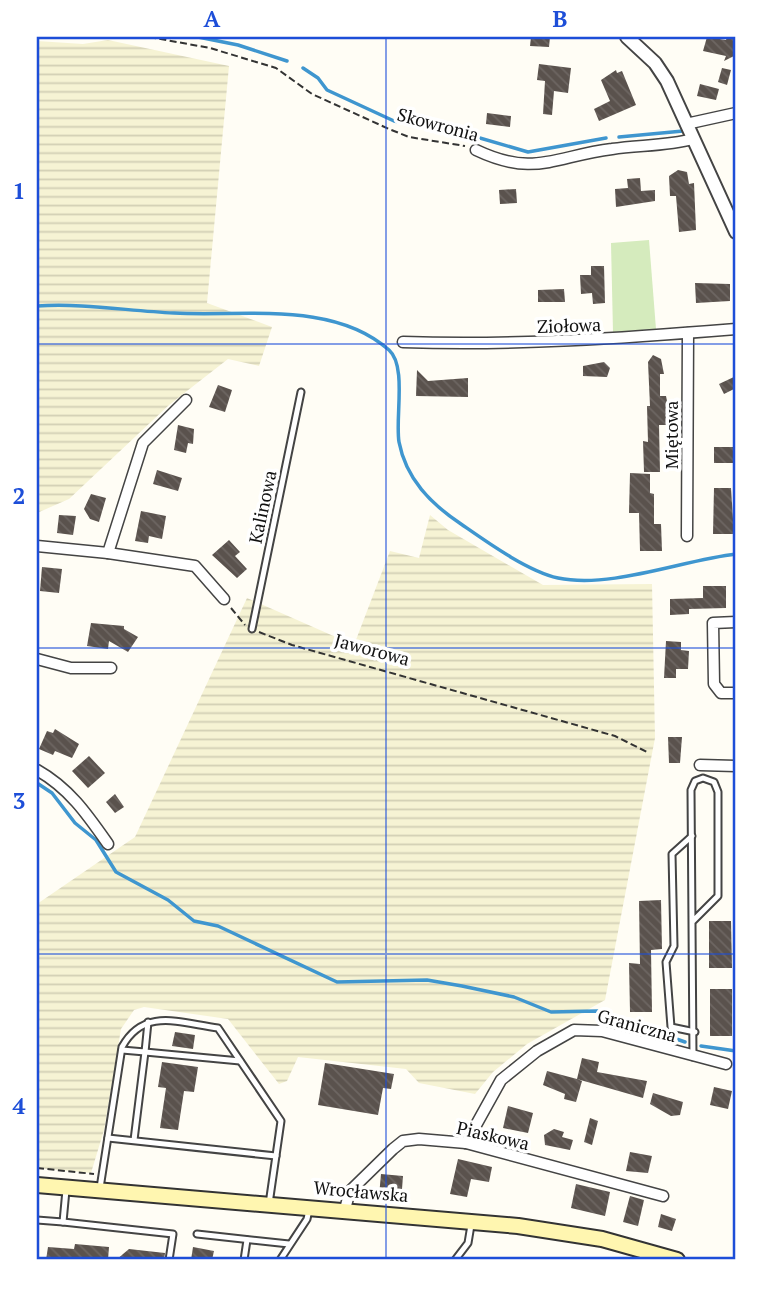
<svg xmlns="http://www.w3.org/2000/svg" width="773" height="1297" viewBox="0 0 773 1297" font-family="'PT Serif',serif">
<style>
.farmland{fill:url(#farmland-rules)}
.grass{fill:#d5ebbd}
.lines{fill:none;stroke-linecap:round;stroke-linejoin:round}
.stream{stroke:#3f96cf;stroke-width:3.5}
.building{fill:url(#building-back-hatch)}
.service-casing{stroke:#444;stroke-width:9}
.minor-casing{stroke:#444;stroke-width:13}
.tertiary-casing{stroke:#444;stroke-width:16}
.secondary-casing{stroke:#333;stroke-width:18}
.path{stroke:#333;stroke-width:2;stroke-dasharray:7 3.5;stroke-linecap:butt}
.service{stroke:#fff;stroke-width:5}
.minor{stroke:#fff;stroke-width:10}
.tertiary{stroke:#fff;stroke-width:12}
.secondary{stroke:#fff6b0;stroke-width:14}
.grid{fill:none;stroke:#1d4ed8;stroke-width:2;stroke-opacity:0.55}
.labels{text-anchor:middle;stroke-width:7;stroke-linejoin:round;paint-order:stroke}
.street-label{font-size:18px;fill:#111;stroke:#fff}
.neatline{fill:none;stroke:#1d4ed8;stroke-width:2.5}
.grid-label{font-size:23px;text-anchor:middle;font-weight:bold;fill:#1d4ed8}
</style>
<defs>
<pattern id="farmland-rules" width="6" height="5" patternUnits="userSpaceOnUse" patternTransform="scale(1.75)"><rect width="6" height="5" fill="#f6f3d4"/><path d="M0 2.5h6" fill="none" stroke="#d2cfb5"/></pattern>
<pattern id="building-back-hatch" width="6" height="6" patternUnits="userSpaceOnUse" patternTransform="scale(1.75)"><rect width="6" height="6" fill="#5a524d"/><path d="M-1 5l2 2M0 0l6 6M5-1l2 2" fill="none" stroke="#6d6662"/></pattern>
</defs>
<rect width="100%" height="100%" fill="#fffdf5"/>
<g class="farmland">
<path d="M108,40L229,66L207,303L272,327L259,366L228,359L169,405L69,499L37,513V41L83,44Z"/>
<path d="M430,515L448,530L543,585L652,584L655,738L605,1000L527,1044L493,1072L475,1094L419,1083L406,1069L298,1057L287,1081L279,1084L228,1019L144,1007L134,1010L121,1029L104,1130L91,1173L37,1168V904L135,837L247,598L354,645L390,551L419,558Z"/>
</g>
<path class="grass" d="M649,240L656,329L613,332L611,243Z"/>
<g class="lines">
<g class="stream">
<path d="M198,37L238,45L287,61"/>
<path d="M303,68L318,78L327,90L394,121L473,136L528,152L606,138"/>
<path d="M619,137L683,131"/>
<path d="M37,306C84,303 128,311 174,313C242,317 333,300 389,350C407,366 395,418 399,442C406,479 431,504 461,524C487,542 527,571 558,578C611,589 683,560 736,554"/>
<path d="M37,783L52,793L75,823L96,840L116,872L168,900L194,921L218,926L337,982L427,980L462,986L514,997L551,1012L597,1011L685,1042"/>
<path d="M701,1046L736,1051"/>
</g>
</g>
<g class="building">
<path d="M531,37H550L549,47L530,46Z"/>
<path d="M707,37L726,40L727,37H736V55L724,61L726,56L703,51Z"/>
<path d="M539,64L571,68L568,93L554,91L552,115L543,114L545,81L537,80Z"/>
<path d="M722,68L731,70L727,85L718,82Z"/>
<path d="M616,70L617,73L622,71L636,105L599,121L594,109L610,101L601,80Z"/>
<path d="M700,84L719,89L716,100L697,96Z"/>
<path d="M487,113L511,116L510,127L486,124Z"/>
<path d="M678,170L687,172L689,184L694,183L696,230L679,232L676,196H670L669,176Z"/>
<path d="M640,178L641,191L655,190V201L616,207L615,189L628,188L627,179Z"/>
<path d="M516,189L517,203L500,204L499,190Z"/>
<path d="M591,266H604L605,303L593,304L592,293L581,294L580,275H591Z"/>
<path d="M695,283L730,284V301L696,303Z"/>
<path d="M564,289L565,302H538V290Z"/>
<path d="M653,355L661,359L664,374H660V396H666L670,416L667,425H659L660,472H644L643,441L648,442L647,406H650L648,362Z"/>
<path d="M604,362L610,368L607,377L583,376V366Z"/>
<path d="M417,370L428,381L468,378V397L416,396Z"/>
<path d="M736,376V388L724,394L719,384Z"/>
<path d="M218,385L232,390L225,412L209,407Z"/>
<path d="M178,425L194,429L193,444L188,443L186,453L174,450Z"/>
<rect x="714" y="447" width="22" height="16"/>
<path d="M157,470L182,478L178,491L153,484Z"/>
<path d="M630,473L650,474V493L654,494V524H661L662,551H640L639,513H629Z"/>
<path d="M714,488H731L734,534H713Z"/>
<path d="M91,494L106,498L99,522L90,519L84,509Z"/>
<path d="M141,511L166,516L162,539L149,536L148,543L135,541Z"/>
<path d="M59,515L76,516L73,535L57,533Z"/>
<path d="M229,540L240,552L235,556L247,569L237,578L212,555Z"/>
<path d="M42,567L62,569L59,593L40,591Z"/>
<path d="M703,586H726V608L689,609V614L670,615V599L703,598Z"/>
<path d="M91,623L124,626V629L138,637L128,652L109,641L108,649L87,646Z"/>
<path d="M666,641L681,642V650L689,651L688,669H676V678H664Z"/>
<path d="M55,729L79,744L72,758L55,751L53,755L39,749L47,731L53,733Z"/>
<path d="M668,737H682L680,763H669Z"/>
<path d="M89,756L105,773L88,788L72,771Z"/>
<path d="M115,794L124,807L115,813L106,802Z"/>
<path d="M661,900L662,949L651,950L652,1012H630L629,963L640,964L639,901Z"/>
<path d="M709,921H731L732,968H709Z"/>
<rect x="710" y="989" width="22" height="47"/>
<path d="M175,1032L195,1035L193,1049L172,1046Z"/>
<path d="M582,1058L599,1062L597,1072L647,1081L643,1098L577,1079L582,1081L576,1102L564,1099L565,1094L543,1085L547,1071L577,1079Z"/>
<path d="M162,1062L198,1067L194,1092L184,1091L178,1130L160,1128L166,1088L158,1087Z"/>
<path d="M325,1063L394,1074L391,1089L383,1088L378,1115L318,1105Z"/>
<path d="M714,1087L732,1091L728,1109L710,1105Z"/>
<path d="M653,1093L683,1102L680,1115L671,1116L650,1104Z"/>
<path d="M508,1106L533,1113L528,1133L503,1128Z"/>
<path d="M590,1118L598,1121L592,1145L584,1142Z"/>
<path d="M554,1129L564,1132L562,1137L573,1140L570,1150L545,1145L544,1135Z"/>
<path d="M630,1152L652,1156L648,1173L626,1171Z"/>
<path d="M458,1159L492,1167L489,1182L471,1179L467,1197L450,1194Z"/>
<path d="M381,1174L403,1176L402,1189L389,1188L388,1197L379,1196Z"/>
<path d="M576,1184L610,1192L605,1216L571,1208Z"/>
<path d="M630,1196L644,1200L638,1226L623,1222Z"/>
<path d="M661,1214L676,1219L672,1231L658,1227Z"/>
<path d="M75,1244L109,1247L108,1260H46L48,1247L74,1249Z"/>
<path d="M193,1247L214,1251L212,1260H191Z"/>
<path d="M129,1249L165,1253L164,1260H116Z"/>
</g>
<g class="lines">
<g class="service-casing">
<g id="service">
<path d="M252,629L301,392"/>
<path d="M692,836L672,854L674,946L666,962L671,1027L695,1032"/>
<path d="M122,1050L145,1052L148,1022"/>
<path d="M693,1057L691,790L695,781L703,778L714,782L718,792V896L693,921"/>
<path d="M108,1138L276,1156"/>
<path d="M134,1140L145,1052L240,1061"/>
<path d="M100,1188L122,1047C144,1007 180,1023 218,1028L281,1121L269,1204"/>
<path d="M37,1220L63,1222L66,1190"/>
<path d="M63,1222L173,1234L169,1260"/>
<path d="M197,1234L289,1244"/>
<path d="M244,1260L247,1240"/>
<path d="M280,1260L307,1219L309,1210"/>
<path d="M455,1260L468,1243L471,1225"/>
</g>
</g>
<g class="minor-casing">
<g id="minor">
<path d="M686,124L736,113"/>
<path d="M476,150C535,178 555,156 612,149C639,145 667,146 693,139"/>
<path d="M403,342C515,346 625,338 736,329"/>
<path d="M687,536L688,333"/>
<path d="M37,546L108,553L195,566L224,599"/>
<path d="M108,553L143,443L186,400"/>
<path d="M736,622L713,623L714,684L721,693H736"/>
<path d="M37,659L71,668H111"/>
<path d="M700,765L736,766"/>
<path d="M37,770C69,788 87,814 108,844"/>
<path d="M466,1143L501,1080L537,1051L574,1030L602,1031L726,1064"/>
<path d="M345,1209L350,1191L393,1149L403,1141L419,1139L466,1143L663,1196"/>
</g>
</g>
<g class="tertiary-casing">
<path id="tertiary" d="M627,37L655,63L667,81L736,232"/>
</g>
<g class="secondary-casing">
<path id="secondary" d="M37,1185L518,1226L602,1239L677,1260"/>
</g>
<g class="path">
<path d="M149,37L210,48L276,68L312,94L389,129L409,137L465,146"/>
<path d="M231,608L245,625"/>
<path d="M259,632L292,645L615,736L649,753"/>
<path d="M37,1168L94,1174"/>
</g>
<use href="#service" class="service"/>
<use href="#minor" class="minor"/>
<use href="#tertiary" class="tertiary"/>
<use href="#secondary" class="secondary"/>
</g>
<path class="grid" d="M386,37V1260M37,344H736M37,648H736M37,954H736"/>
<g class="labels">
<g class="street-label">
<text transform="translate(438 125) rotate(15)" y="6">Skowronia</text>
<text transform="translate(569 326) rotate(-2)" y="6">Ziołowa</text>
<text transform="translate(672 435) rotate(-90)" y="6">Miętowa</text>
<text transform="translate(263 507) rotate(-78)" y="6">Kalinowa</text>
<text transform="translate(372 650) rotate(15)" y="6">Jaworowa</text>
<text transform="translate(637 1026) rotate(15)" y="6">Graniczna</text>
<text transform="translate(493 1136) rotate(13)" y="6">Piaskowa</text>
<text transform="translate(361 1192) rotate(5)" y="6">Wrocławska</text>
</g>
</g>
<rect width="773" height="1297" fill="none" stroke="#ffffff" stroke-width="77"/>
<rect x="38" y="38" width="696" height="1220" class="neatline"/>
<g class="grid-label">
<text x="212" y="27">A</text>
<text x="560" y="27">B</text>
<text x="19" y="199">1</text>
<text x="19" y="504">2</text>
<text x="19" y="809">3</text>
<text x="19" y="1114">4</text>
</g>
</svg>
